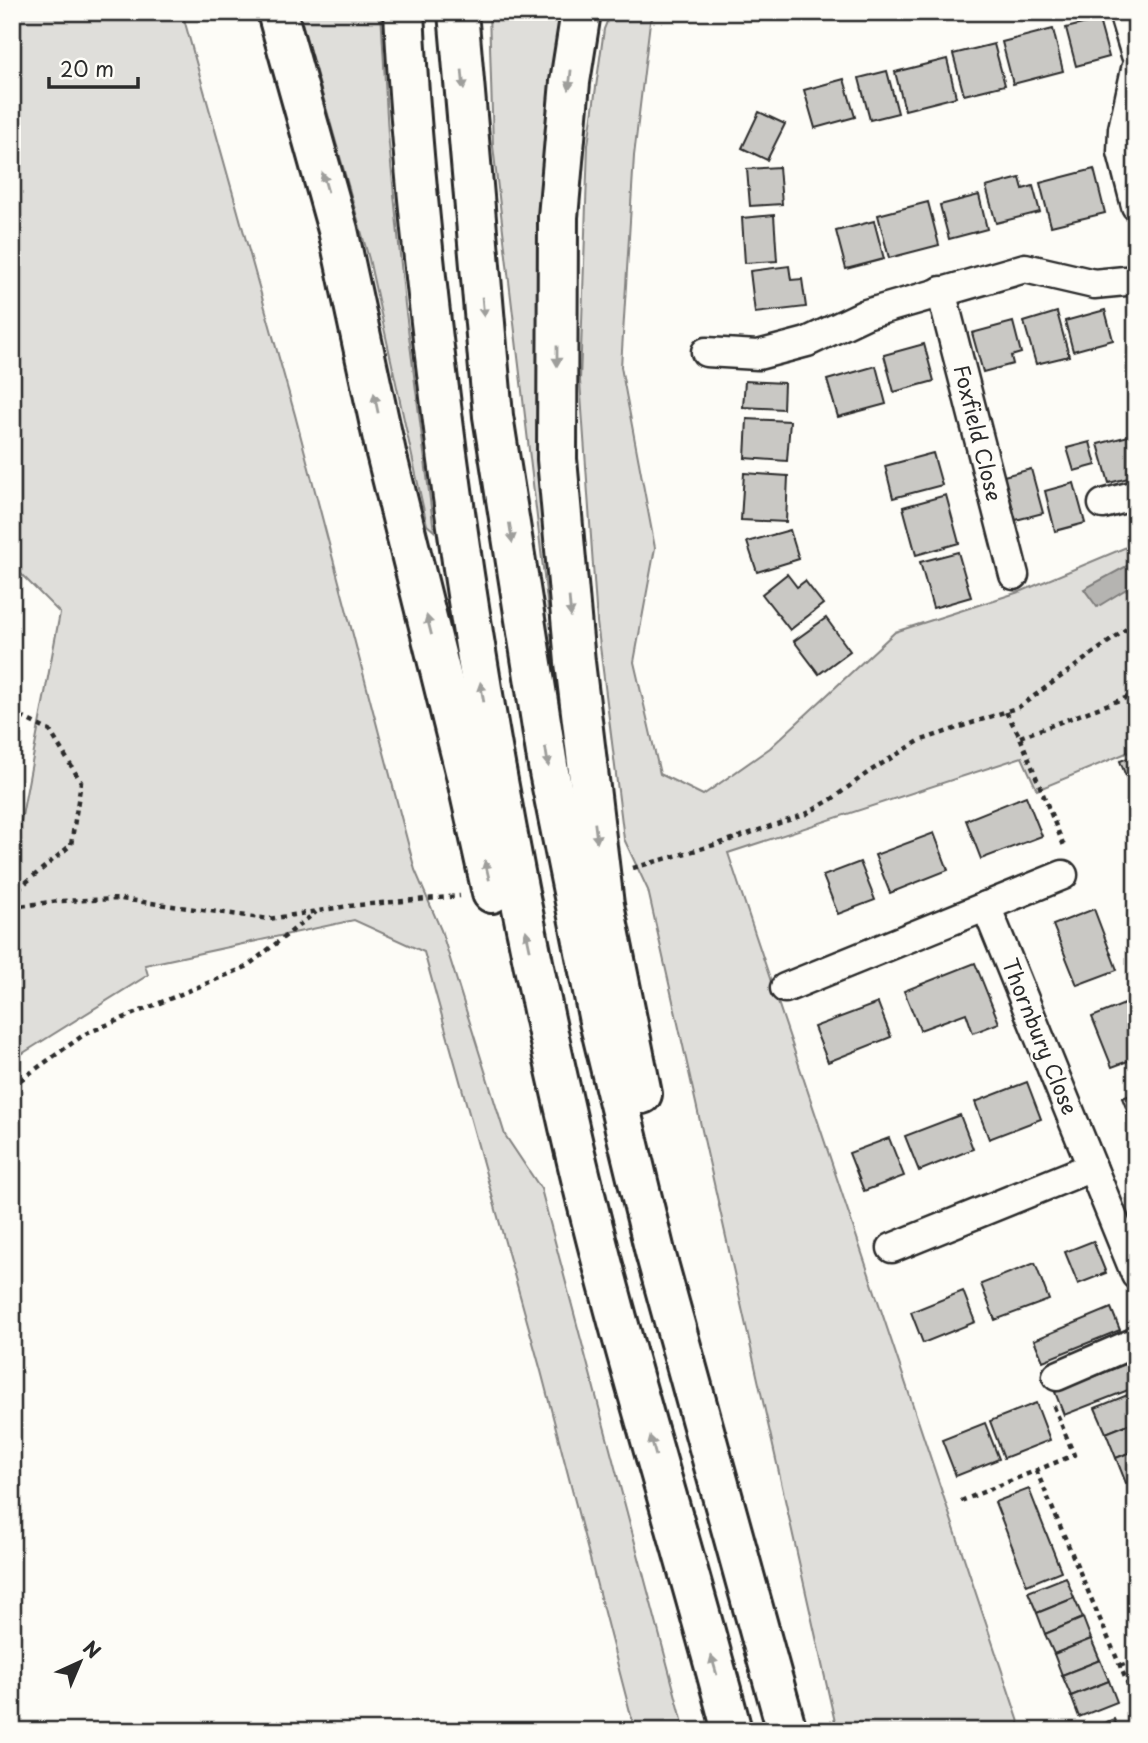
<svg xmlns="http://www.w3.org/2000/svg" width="1148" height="1743" viewBox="0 0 1148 1743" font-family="'Playpen Sans',sans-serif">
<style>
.green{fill:#dfdeda;stroke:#858482;stroke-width:2}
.water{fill:#b5b4b1;stroke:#7e7d7b;stroke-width:2}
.building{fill:#c9c8c4;stroke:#2b2b2b;stroke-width:2}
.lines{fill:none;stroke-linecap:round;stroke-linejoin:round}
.street-casing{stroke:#2b2b2b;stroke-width:33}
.highway-casing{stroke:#2b2b2b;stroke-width:44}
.path{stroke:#2b2b2b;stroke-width:4.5;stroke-dasharray:5 5;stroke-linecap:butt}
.street{stroke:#fdfcf7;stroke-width:28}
.highway{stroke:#fdfcf7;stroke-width:38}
.oneway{fill:#9e9e9b}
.labels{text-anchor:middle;stroke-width:5;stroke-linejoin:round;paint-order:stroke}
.street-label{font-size:21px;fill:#2b2b2b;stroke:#fdfcf7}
</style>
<rect width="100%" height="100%" fill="#fdfcf7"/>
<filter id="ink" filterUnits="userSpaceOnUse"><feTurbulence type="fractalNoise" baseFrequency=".0143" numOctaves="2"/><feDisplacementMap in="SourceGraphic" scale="14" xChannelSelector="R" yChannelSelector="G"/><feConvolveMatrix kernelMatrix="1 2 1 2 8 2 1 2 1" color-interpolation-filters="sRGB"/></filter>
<g filter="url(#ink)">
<g class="green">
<path d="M12,12H182L295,415L415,870L441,930L505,1135L541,1189L685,1731H635L541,1371L424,952L354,920L145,965L148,975L12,1060V839L19,832L60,613L12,565Z"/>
<path d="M299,12H381L388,134L405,305L434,531L427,525L369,259Z"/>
<path d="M489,12H567L555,610H548L493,146Z"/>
<path d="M611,12H657L650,22L634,156L621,367L655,548L634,662L660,774L703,795L770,748L895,632L1022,591L1136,543V749L1037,790L1022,757L728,853L1022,1731H837L648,890L624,839L597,622L580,381L588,145L604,29Z"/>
</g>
<path class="water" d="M1136,561V583L1097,607L1084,589Z"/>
<g class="building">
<path d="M1099,20L1109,57L1076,66L1066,28Z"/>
<path d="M1053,29L1063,71L1013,84L1002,42Z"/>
<path d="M994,44L1005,85L964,95L953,54Z"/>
<path d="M947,59L956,97L905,110L895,72Z"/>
<path d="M887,71L898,113L870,120L859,78Z"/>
<path d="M844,79L855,117L815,128L804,90Z"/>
<path d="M759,112L785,124L767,160L742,148Z"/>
<path d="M779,167L782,204L750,206L747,169Z"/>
<path d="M1094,169L1105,213L1051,226L1040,183Z"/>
<path d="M1020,178L1023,189L1033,186L1040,212L996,223L986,187Z"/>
<path d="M979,195L987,229L949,239L940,205Z"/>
<path d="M928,202L939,245L889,258L878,215Z"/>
<path d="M774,215L777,261L745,263L742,218Z"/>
<path d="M874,221L884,259L846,269L836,231Z"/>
<path d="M789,266L791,280L802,279L806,307L755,313L750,271Z"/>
<path d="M1105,310L1113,340L1073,351L1065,321Z"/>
<path d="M1057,312L1069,356L1036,364L1024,322Z"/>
<path d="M1013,322L1021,353L1011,356L1013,364L983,372L972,333Z"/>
<path d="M924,344L934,381L894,392L884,355Z"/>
<path d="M876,366L886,404L838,417L827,380Z"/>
<path d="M745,381L784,383L783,409L743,407Z"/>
<path d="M747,419L790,421L787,461L745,458Z"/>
<path d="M1136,434V476L1109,483L1098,444Z"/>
<path d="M1090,442L1096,465L1074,471L1067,448Z"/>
<path d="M933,453L942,485L893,498L885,466Z"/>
<path d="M1031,469L1043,513L1012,521L1000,477Z"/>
<path d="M744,473L788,476L786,522L741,520Z"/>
<path d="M1074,483L1085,523L1055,531L1045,491Z"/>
<path d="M946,495L959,543L916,555L903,507Z"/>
<path d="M790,530L799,559L757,572L747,542Z"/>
<path d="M958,552L971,597L933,608L920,562Z"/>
<path d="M787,574L797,587L805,581L823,604L790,630L762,594Z"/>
<path d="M826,618L850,651L819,674L794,641Z"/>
<path d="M1136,755V802L1120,761Z"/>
<path d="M1026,796L1042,836L981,859L966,820Z"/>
<path d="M934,833L948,870L890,893L875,855Z"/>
<path d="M860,862L875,900L838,914L823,876Z"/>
<path d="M1094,909L1117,970L1077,985L1053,925Z"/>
<path d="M975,963L999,1023L973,1033L966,1013L920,1030L904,991Z"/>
<path d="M878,1003L891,1037L828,1062L814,1027Z"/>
<path d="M1127,1003L1136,1025V1058L1112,1067L1092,1017Z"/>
<path d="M1027,1082L1041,1119L989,1139L975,1102Z"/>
<path d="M1136,1093V1132L1122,1098Z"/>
<path d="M960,1115L973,1149L919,1171L905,1136Z"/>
<path d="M889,1138L904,1176L864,1191L849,1153Z"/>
<path d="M1093,1241L1106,1273L1078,1284L1065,1252Z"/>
<path d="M1035,1263L1049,1300L995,1320L981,1284Z"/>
<path d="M963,1291L975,1322L923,1343L911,1312Z"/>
<path d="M1111,1308L1120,1330L1043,1361L1034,1340Z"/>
<path d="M1131,1362L1136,1373V1387L1064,1415L1055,1392Z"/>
<path d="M1130,1394L1136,1407V1421L1106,1433L1095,1408Z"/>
<path d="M1036,1403L1050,1440L1004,1458L990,1421Z"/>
<path d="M1136,1421V1450L1116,1458L1106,1433Z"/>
<path d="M985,1423L999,1459L956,1476L942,1440Z"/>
<path d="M1136,1450V1480L1126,1483L1116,1458Z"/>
<path d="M1029,1489L1061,1571L1027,1585L995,1502Z"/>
<path d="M1066,1577L1074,1598L1037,1613L1028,1592Z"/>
<path d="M1074,1598L1083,1618L1045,1634L1037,1613Z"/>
<path d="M1083,1618L1091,1639L1054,1654L1045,1634Z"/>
<path d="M1091,1639L1100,1660L1062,1675L1054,1654Z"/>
<path d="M1100,1660L1109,1681L1071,1696L1062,1675Z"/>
<path d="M1109,1681L1117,1702L1079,1717L1071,1696Z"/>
<path d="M1114,1719L1119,1731H1084Z"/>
</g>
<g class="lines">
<g class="street-casing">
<g id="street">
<path d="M1123,12L1136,55"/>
<path d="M1136,69L1123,129L1122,152L1136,206"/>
<path d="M941,291L1014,575"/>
<path d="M706,352L758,355L807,342L866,314L1025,268L1094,284L1136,280"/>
<path d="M1103,504L1136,495"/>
<path d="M986,906L1136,1275"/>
<path d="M785,988L1063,875"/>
<path d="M892,1248L1092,1167"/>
<path d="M1057,1376L1136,1342"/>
</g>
</g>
<g class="highway-casing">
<g id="highway">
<path d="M277,12L338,230L386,453L466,775L492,893"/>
<path d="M404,12C410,135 423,258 438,381C468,632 512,880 569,1127C615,1330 679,1529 732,1731"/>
<path d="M458,12L493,416L549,772L599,1021L655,1252L787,1731"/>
<path d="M581,12L570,82L558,217L557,459L575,662L604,905L642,1094"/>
</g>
</g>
<g class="path">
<path d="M12,712L50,731L81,782L71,845L12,894"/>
<path d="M1006,712L1020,737L1064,846"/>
<path d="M1020,737L1136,694"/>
<path d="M633,868L721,843L806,814L832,799L870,771L919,741L1019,707L1136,622"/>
<path d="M12,907L59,901L121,899L269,919L348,906L460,896"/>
<path d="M12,1086L85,1034L246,967L316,912"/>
<path d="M1036,1470L1136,1703"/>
<path d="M961,1501L1074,1455L1053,1404"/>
<path d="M1120,1666L1136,1659"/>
</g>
<use href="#street" class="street"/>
<use href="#highway" class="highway"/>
</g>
<defs><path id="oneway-solid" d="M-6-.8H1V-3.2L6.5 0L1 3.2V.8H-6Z" transform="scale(1.75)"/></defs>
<g class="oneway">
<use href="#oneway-solid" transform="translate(463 80) rotate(85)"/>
<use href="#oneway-solid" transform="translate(570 80) rotate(96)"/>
<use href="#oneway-solid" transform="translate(325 182) rotate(-106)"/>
<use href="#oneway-solid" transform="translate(483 307) rotate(85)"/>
<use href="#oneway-solid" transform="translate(557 356) rotate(90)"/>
<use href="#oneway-solid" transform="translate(376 403) rotate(-102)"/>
<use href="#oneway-solid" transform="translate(511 533) rotate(81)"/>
<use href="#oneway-solid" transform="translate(570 607) rotate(85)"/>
<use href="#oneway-solid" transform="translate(429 625) rotate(-104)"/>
<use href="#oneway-solid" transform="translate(482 692) rotate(-100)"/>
<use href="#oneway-solid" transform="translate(547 757) rotate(81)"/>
<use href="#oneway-solid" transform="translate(596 833) rotate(83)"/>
<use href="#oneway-solid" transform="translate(487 870) rotate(-103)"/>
<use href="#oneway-solid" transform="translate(528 940) rotate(-102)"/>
<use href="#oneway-solid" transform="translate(653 1446) rotate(-106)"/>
<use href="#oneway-solid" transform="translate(714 1665) rotate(-106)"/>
</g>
</g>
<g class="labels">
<g class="street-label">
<text transform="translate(977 433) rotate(76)" y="7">Foxfield Close</text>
<text transform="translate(1039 1037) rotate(68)" y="7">Thornbury Close</text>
</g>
</g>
<rect width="1148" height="1743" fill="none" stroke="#fdfcf7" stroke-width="42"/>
<rect x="21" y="21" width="1106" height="1701" fill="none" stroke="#2b2b2b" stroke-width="2.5" filter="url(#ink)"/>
<g transform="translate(80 1662) rotate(44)" stroke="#fdfcf7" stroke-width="5" paint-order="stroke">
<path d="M0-5L12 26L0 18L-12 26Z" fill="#2b2b2b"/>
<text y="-10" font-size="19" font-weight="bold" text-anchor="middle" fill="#2b2b2b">N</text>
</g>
<path d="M49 77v10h89v-10" fill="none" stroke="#2b2b2b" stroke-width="3.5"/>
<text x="60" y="77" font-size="21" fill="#2b2b2b" stroke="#fdfcf7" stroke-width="5" paint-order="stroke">20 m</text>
</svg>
